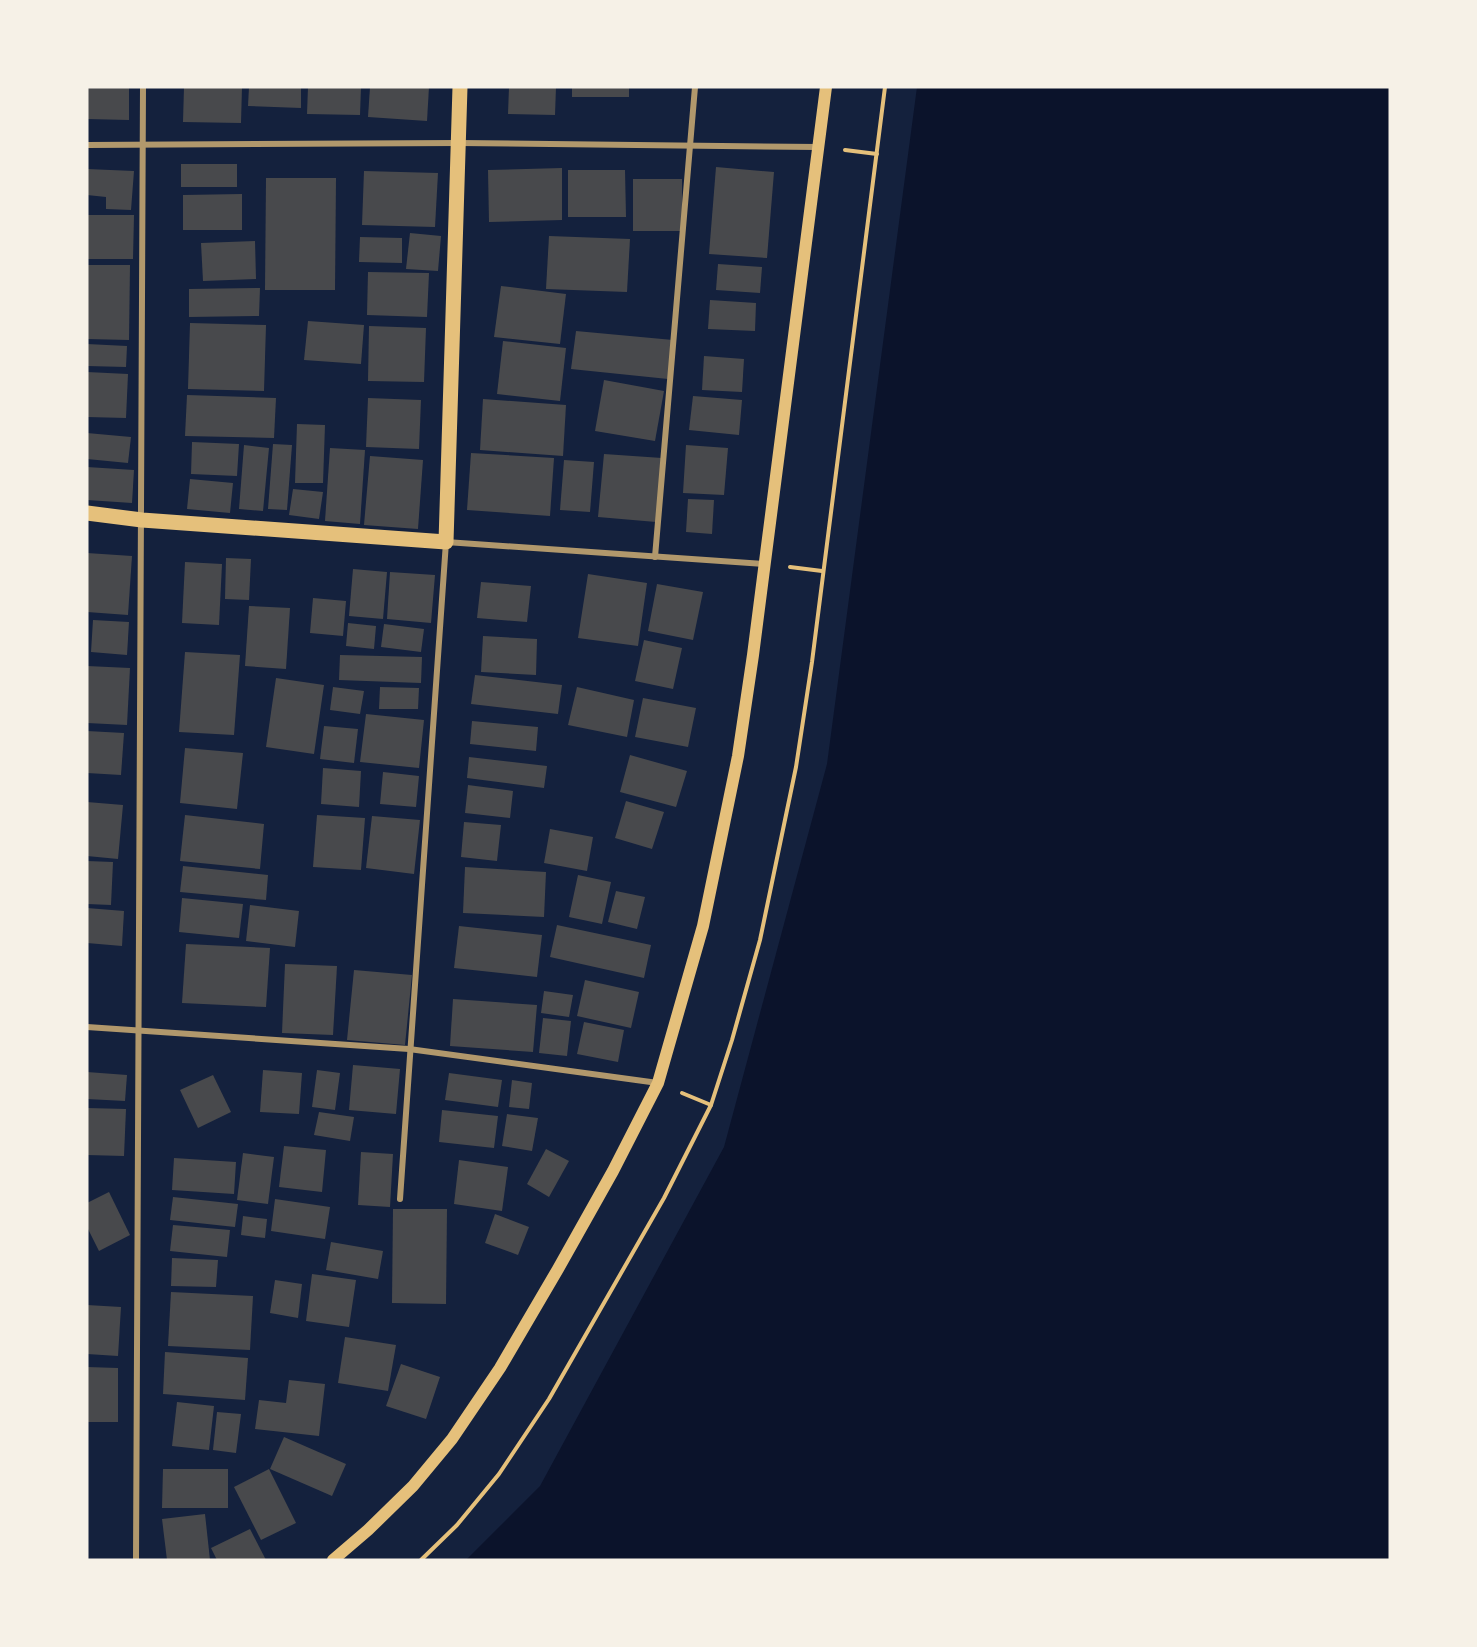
<svg xmlns="http://www.w3.org/2000/svg" width="1477" height="1647" viewBox="0 0 1477 1647" font-family="Montserrat,sans-serif">
<style>
.water{fill:#0b132b}
.building{fill:#48494c}
.lines{fill:none;stroke-linecap:round;stroke-linejoin:round}
.path{stroke:#e5c07b;stroke-width:4}
.minor{stroke:#b1986c;stroke-width:6}
.secondary{stroke:#e5c07b;stroke-width:12}
.primary{stroke:#e5c07b;stroke-width:15}
</style>
<rect width="100%" height="100%" fill="#14213d"/>
<path class="water" d="M917,87H1390V1560H466L540,1486L724,1147L827,764Z"/>
<g class="building">
<path d="M87,87H129V120L87,119Z"/>
<path d="M184,87H242L241,123L183,122Z"/>
<path d="M249,87H301V108L248,106Z"/>
<path d="M308,87H361L360,115L307,114Z"/>
<path d="M370,87H429L427,121L368,117Z"/>
<path d="M509,87H556L555,115L508,114Z"/>
<rect x="572" y="87" width="57" height="10"/>
<rect x="181" y="164" width="56" height="23"/>
<path d="M716,167L774,172L767,258L709,254Z"/>
<path d="M562,168V220L489,222L488,170Z"/>
<path d="M87,169L134,171L131,210L106,209V197L87,195Z"/>
<path d="M568,170H625L626,217H568Z"/>
<path d="M364,171L438,173L435,227L362,225Z"/>
<path d="M266,178H336L335,290H265Z"/>
<rect x="633" y="179" width="49" height="52"/>
<path d="M242,194V230H183V195Z"/>
<path d="M87,215H134L133,259H87Z"/>
<path d="M410,233L441,236L438,271L406,269Z"/>
<path d="M549,236L630,239L627,292L546,289Z"/>
<path d="M360,237L402,238V263L359,262Z"/>
<path d="M255,241L256,279L203,281L201,243Z"/>
<path d="M718,264L762,267L760,293L716,290Z"/>
<path d="M87,265H130L129,340L87,339Z"/>
<path d="M368,272L429,273L427,317L367,315Z"/>
<path d="M501,286L566,294L560,344L494,337Z"/>
<path d="M260,288L259,316L189,317V289Z"/>
<path d="M710,300L756,303L755,331L708,329Z"/>
<path d="M308,321L364,325L361,364L304,360Z"/>
<path d="M190,323L266,325L264,391L188,389Z"/>
<path d="M369,326L426,328L424,382L368,381Z"/>
<path d="M576,331L673,340L668,379L571,369Z"/>
<path d="M503,341L566,348L560,401L497,394Z"/>
<path d="M87,344L127,346L126,367L87,366Z"/>
<path d="M704,356L744,359L742,392L702,390Z"/>
<path d="M87,372L128,374L126,418L87,417Z"/>
<path d="M604,380L664,391L655,441L595,431Z"/>
<path d="M187,395L276,398L274,438L185,436Z"/>
<path d="M693,396L742,400L739,435L689,430Z"/>
<path d="M368,398L421,400L419,449L366,447Z"/>
<path d="M483,399L566,405L563,456L480,450Z"/>
<path d="M297,424L325,425L323,483H295Z"/>
<path d="M87,433L131,437L128,463L87,459Z"/>
<path d="M192,442L239,444L237,476L191,474Z"/>
<path d="M273,444L292,445L287,510L268,509Z"/>
<path d="M244,445L269,448L263,511L239,509Z"/>
<path d="M686,445L728,448L724,495L683,493Z"/>
<path d="M330,448L365,450L360,524L325,521Z"/>
<path d="M471,453L554,458L550,516L467,510Z"/>
<path d="M604,454L662,458L656,522L598,517Z"/>
<path d="M370,456L423,460L418,529L364,525Z"/>
<path d="M564,460L594,462L590,512L560,510Z"/>
<path d="M87,467L134,470L132,503L87,500Z"/>
<path d="M190,479L233,483L230,513L187,509Z"/>
<path d="M293,489L323,492L319,519L289,515Z"/>
<path d="M688,499L714,500L712,534L686,532Z"/>
<path d="M87,553L132,556L128,615L87,612Z"/>
<path d="M226,558L251,559L249,600L225,599Z"/>
<path d="M185,562L222,564L219,625L182,623Z"/>
<path d="M353,569L387,572L383,619L349,616Z"/>
<path d="M390,572L435,575L431,623L387,619Z"/>
<path d="M588,574L647,583L638,646L578,638Z"/>
<path d="M481,582L531,586L527,622L477,618Z"/>
<path d="M657,584L703,592L693,640L648,631Z"/>
<path d="M313,598L346,601L343,636L310,633Z"/>
<path d="M249,606L290,608L286,669L245,666Z"/>
<path d="M93,620L129,622L127,655L91,652Z"/>
<path d="M348,623L376,626L374,649L346,646Z"/>
<path d="M384,624L424,629L421,652L381,647Z"/>
<path d="M483,636L537,639L536,675L481,672Z"/>
<path d="M644,640L682,648L673,689L635,681Z"/>
<path d="M185,652L240,655L234,735L179,732Z"/>
<path d="M340,655L422,657L421,683L339,680Z"/>
<path d="M87,666L130,668L127,725L87,723Z"/>
<path d="M475,675L562,685L558,714L471,704Z"/>
<path d="M276,678L324,685L314,754L266,747Z"/>
<path d="M333,687L364,691L360,714L330,710Z"/>
<path d="M380,687L419,688L418,709H379Z"/>
<path d="M577,687L634,700L627,737L568,725Z"/>
<path d="M643,698L696,708L688,747L635,737Z"/>
<path d="M366,714L424,720L419,768L360,762Z"/>
<path d="M472,721L538,727L536,751L470,744Z"/>
<path d="M324,726L358,729L354,763L320,759Z"/>
<path d="M87,731L124,733L121,775L87,773Z"/>
<path d="M185,748L243,753L237,809L180,803Z"/>
<path d="M630,755L687,771L676,807L620,792Z"/>
<path d="M469,757L547,766L544,788L467,778Z"/>
<path d="M323,768L361,771L359,807L321,804Z"/>
<path d="M383,772L419,776L416,807L380,804Z"/>
<path d="M468,785L513,791L510,818L465,813Z"/>
<path d="M626,801L664,812L652,849L615,838Z"/>
<path d="M87,802L123,805L118,859L87,856Z"/>
<path d="M185,815L264,824L260,869L180,861Z"/>
<path d="M317,815L365,818L361,870L313,867Z"/>
<path d="M372,816L420,820L414,874L366,868Z"/>
<path d="M464,822L501,825L497,861L461,857Z"/>
<path d="M550,829L593,837L587,871L544,863Z"/>
<path d="M87,861L113,862L111,905L87,904Z"/>
<path d="M183,866L268,875L266,900L180,892Z"/>
<path d="M465,867L546,872L544,917L463,913Z"/>
<path d="M578,875L611,882L602,924L569,917Z"/>
<path d="M616,891L645,897L637,929L608,922Z"/>
<path d="M182,898L243,904L239,938L179,932Z"/>
<path d="M250,905L299,911L295,947L246,941Z"/>
<path d="M87,908L124,911L122,946L87,943Z"/>
<path d="M557,925L651,945L644,978L550,957Z"/>
<path d="M459,926L542,935L537,977L454,968Z"/>
<path d="M186,944L270,948L266,1007L182,1003Z"/>
<path d="M285,964L337,966L333,1035L282,1033Z"/>
<path d="M354,970L412,975L405,1045L347,1040Z"/>
<path d="M585,980L639,992L631,1028L577,1016Z"/>
<path d="M544,991L573,995L569,1017L541,1013Z"/>
<path d="M453,999L537,1005L533,1052L450,1046Z"/>
<path d="M543,1018L571,1021L567,1056L539,1053Z"/>
<path d="M584,1022L624,1030L618,1062L577,1054Z"/>
<path d="M353,1065L400,1069L396,1114L349,1110Z"/>
<path d="M263,1070L302,1073L299,1114L260,1112Z"/>
<path d="M317,1070L340,1073L335,1110L312,1107Z"/>
<path d="M87,1072L127,1075L125,1101L87,1099Z"/>
<path d="M449,1073L502,1080L498,1107L445,1100Z"/>
<path d="M213,1075L231,1112L198,1128L180,1090Z"/>
<path d="M512,1080L532,1083L529,1109L509,1107Z"/>
<path d="M87,1108L126,1109L124,1156L87,1155Z"/>
<path d="M442,1110L498,1116L494,1148L439,1142Z"/>
<path d="M319,1112L354,1117L350,1141L314,1135Z"/>
<path d="M507,1114L538,1118L532,1151L502,1146Z"/>
<path d="M284,1146L326,1150L322,1192L279,1187Z"/>
<path d="M546,1149L569,1161L549,1197L527,1184Z"/>
<path d="M361,1152L393,1154L390,1207L358,1205Z"/>
<path d="M243,1153L274,1157L268,1204L237,1200Z"/>
<path d="M174,1158L236,1162L234,1194L172,1190Z"/>
<path d="M459,1160L508,1167L502,1211L454,1204Z"/>
<path d="M109,1192L130,1235L99,1251L87,1227V1203Z"/>
<path d="M173,1197L238,1204L235,1227L170,1220Z"/>
<path d="M275,1199L330,1207L325,1239L271,1231Z"/>
<path d="M393,1209H447L446,1304L392,1303Z"/>
<path d="M495,1214L529,1227L518,1255L485,1243Z"/>
<path d="M243,1216L267,1219L265,1238L241,1235Z"/>
<path d="M173,1225L230,1230L227,1257L170,1251Z"/>
<path d="M331,1242L383,1251L378,1279L326,1270Z"/>
<path d="M172,1258L218,1260L216,1287L171,1286Z"/>
<path d="M312,1274L356,1280L349,1327L306,1321Z"/>
<path d="M275,1280L302,1284L298,1318L270,1313Z"/>
<path d="M171,1292L253,1296L250,1350L168,1346Z"/>
<path d="M87,1305L121,1307L118,1356L87,1354Z"/>
<path d="M345,1337L396,1345L388,1391L338,1383Z"/>
<path d="M165,1352L248,1358L245,1400L163,1394Z"/>
<path d="M401,1364L440,1377L426,1419L386,1406Z"/>
<path d="M87,1367L118,1368V1422H87Z"/>
<path d="M289,1380L325,1384L319,1436L255,1429L259,1400L286,1403Z"/>
<path d="M177,1402L214,1406L209,1450L172,1446Z"/>
<path d="M217,1412L241,1414L236,1453L213,1450Z"/>
<path d="M284,1437L346,1464L332,1496L270,1469Z"/>
<path d="M163,1469H228V1508H162Z"/>
<path d="M269,1469L296,1523L261,1540L234,1487Z"/>
<path d="M205,1514L210,1560H167L162,1519Z"/>
<path d="M250,1529L266,1560H217L211,1548Z"/>
</g>
<g class="lines">
<g class="path">
<path d="M845,150L877,154"/>
<path d="M790,567L822,571"/>
<path d="M682,1093L711,1105"/>
<path d="M421,1560L457,1525L499,1474L549,1399L664,1198L711,1105L732,1040L760,940L796,767L812,662L885,87"/>
</g>
<g class="minor">
<path d="M87,145L459,143L818,147"/>
<path d="M655,557L695,87"/>
<path d="M87,1027L409,1049L658,1083"/>
<path d="M400,1199L446,542L765,564"/>
<path d="M136,1560L143,87"/>
</g>
<path class="secondary" d="M333,1560L368,1530L413,1486L452,1439L500,1368L558,1269L613,1171L658,1083L703,926L738,756L753,655L826,87"/>
<path class="primary" d="M87,513L142,520L446,542L460,87"/>
</g>
<rect width="1477" height="1647" fill="none" stroke="#f6f1e7" stroke-width="177"/>
</svg>
